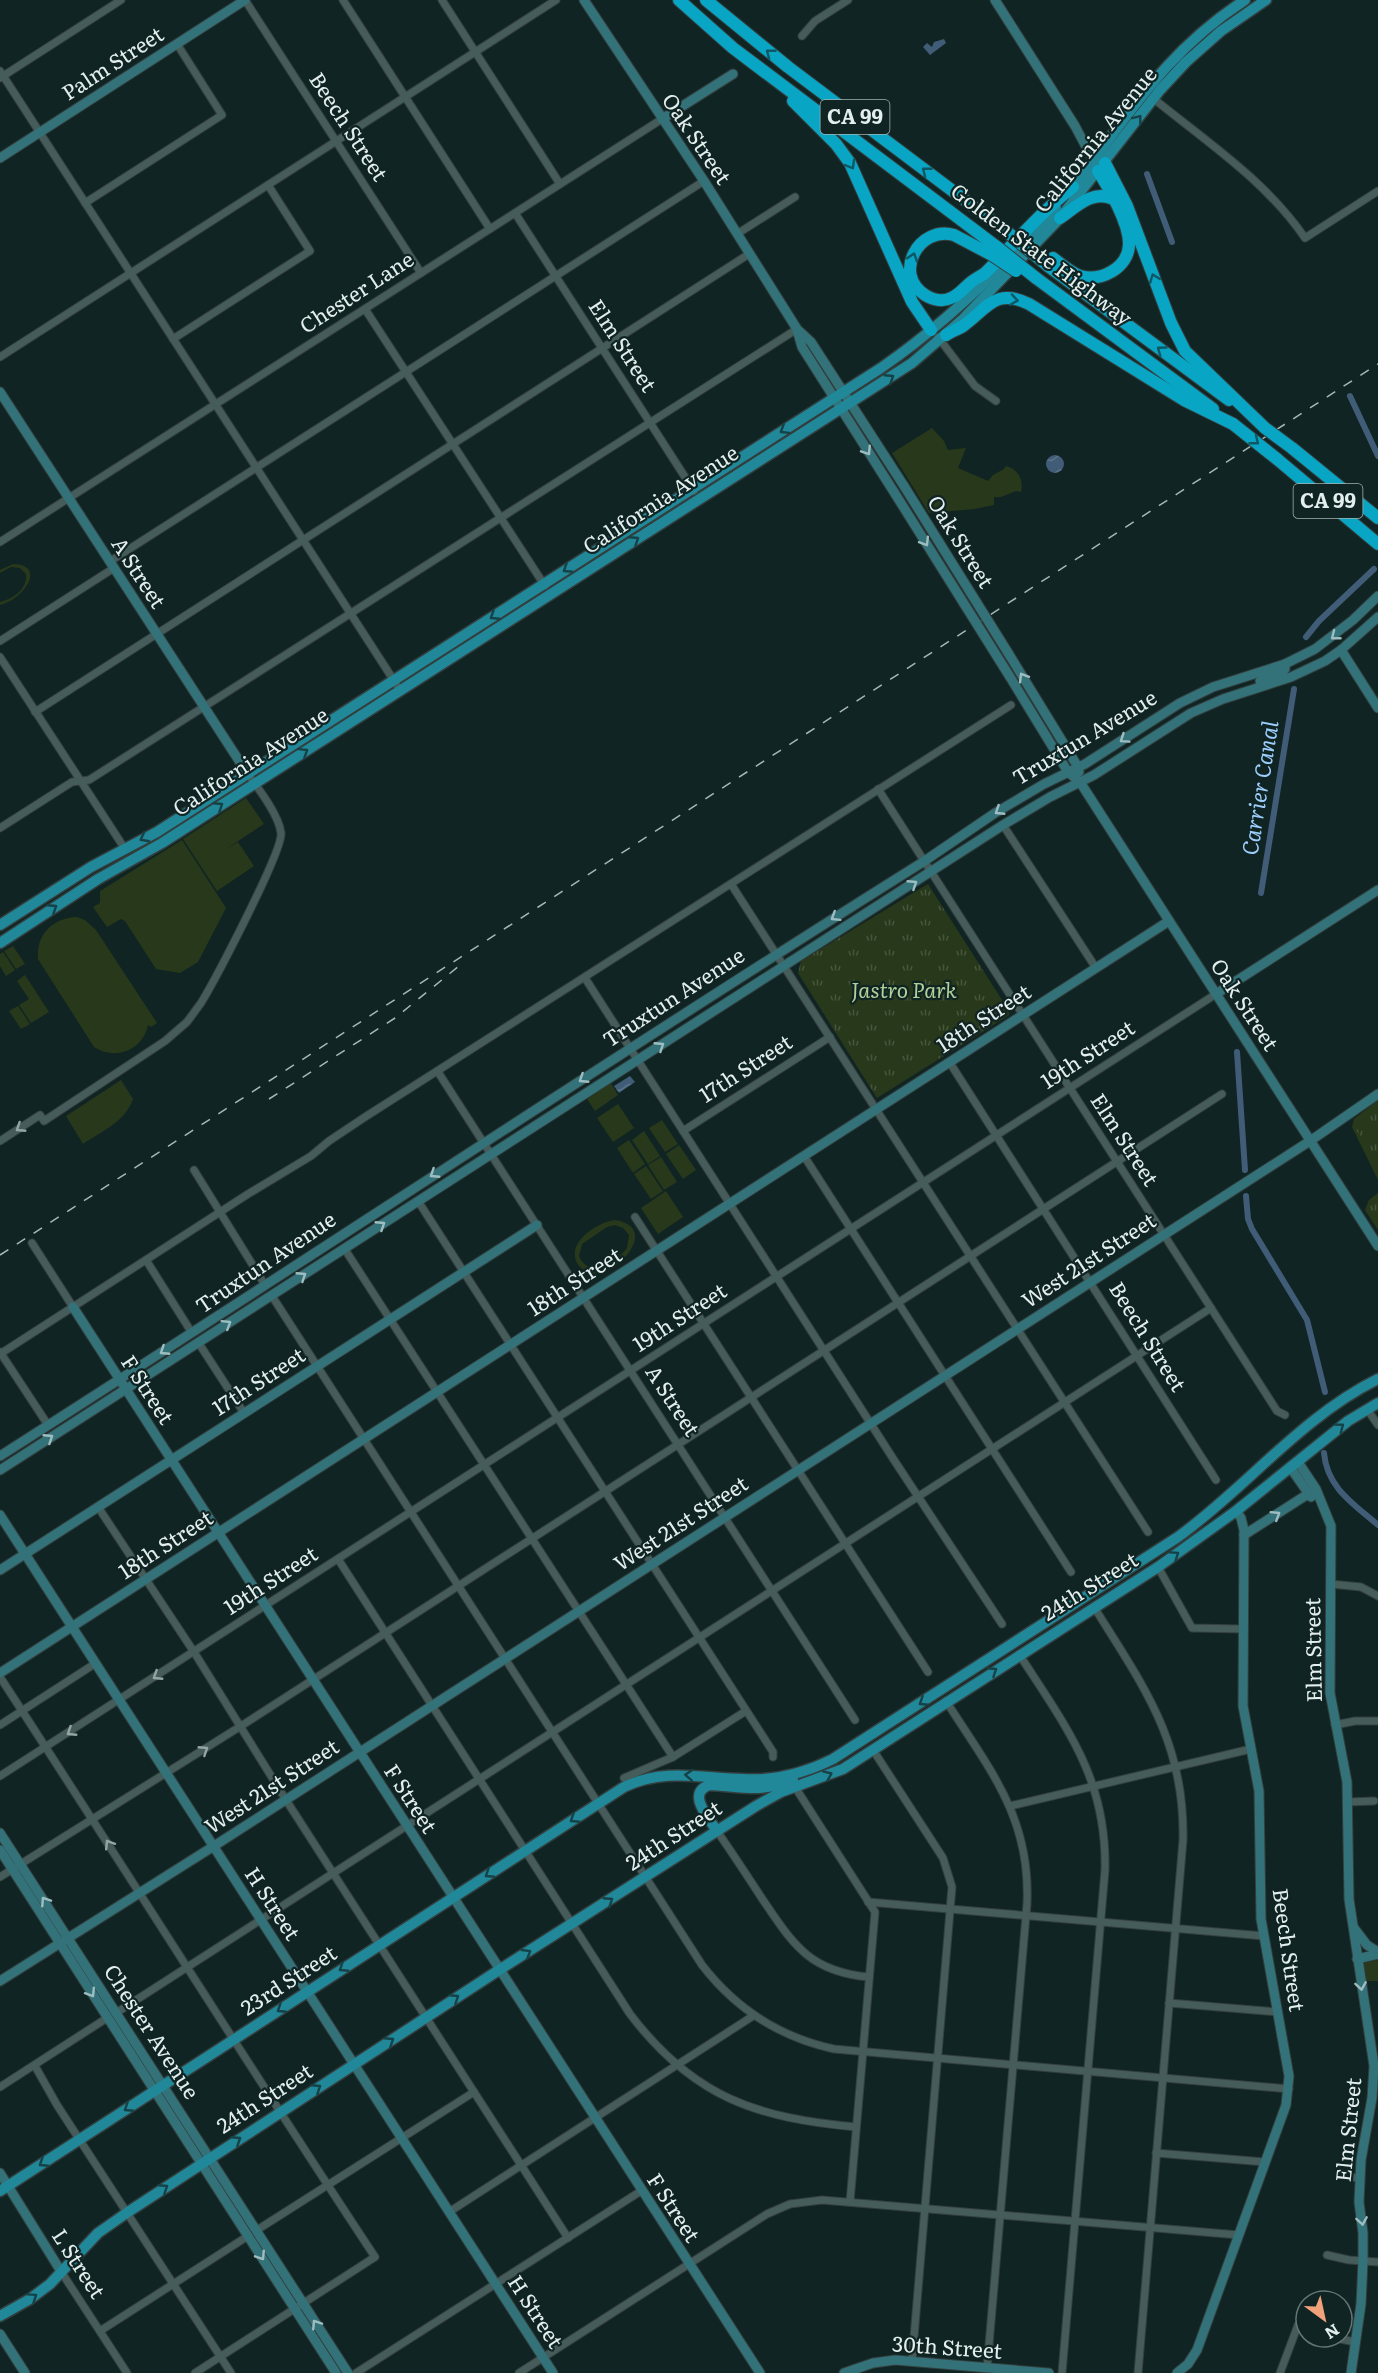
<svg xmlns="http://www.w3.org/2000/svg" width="1378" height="2373" viewBox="0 0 1378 2373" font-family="Literata,serif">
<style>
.grass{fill:#28381b;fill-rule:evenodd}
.park{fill:url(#park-tufts)}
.water{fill:url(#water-waves)}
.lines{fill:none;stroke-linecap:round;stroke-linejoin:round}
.canal{stroke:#405c77;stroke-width:6}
.street-casing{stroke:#323f3e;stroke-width:9}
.secondary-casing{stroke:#323f3e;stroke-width:11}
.primary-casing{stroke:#323f3e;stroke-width:13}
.highway-casing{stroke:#323f3e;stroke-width:14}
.street{stroke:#465c5a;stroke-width:7}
.secondary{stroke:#34727a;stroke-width:9}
.primary{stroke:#21889a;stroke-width:10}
.highway{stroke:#09a5c5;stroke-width:12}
.rail{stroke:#a8b6b5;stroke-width:1.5;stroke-dasharray:10 10;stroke-linecap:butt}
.secondary-bridge-casing{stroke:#323f3e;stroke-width:11;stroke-linecap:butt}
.highway-bridge-casing{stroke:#323f3e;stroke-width:14;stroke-linecap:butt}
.secondary-bridge{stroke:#34727a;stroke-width:9}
.highway-bridge{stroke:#09a5c5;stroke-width:12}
.oneway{stroke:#0d5864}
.oneway2{stroke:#154247}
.oneway3{stroke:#9dbdc0}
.oneway4{stroke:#94a6a4}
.labels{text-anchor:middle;stroke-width:4.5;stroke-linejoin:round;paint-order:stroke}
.shield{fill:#102423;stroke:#a4b2b1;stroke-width:1.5}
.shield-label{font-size:20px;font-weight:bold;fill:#e3efee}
.street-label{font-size:21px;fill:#e3efee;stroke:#102423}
.park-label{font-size:21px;font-style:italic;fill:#b0d198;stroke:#102423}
.water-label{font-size:22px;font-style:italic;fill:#9ccefd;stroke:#102423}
</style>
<defs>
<pattern id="park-tufts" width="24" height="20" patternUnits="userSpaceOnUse" patternTransform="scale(1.5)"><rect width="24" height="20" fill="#28381b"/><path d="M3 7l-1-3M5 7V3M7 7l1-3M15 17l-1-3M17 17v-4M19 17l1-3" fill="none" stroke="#47553c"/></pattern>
<pattern id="water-waves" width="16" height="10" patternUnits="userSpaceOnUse" patternTransform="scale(1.5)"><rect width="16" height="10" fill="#405c77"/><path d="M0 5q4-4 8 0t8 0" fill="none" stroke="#5b748b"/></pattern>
</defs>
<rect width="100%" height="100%" fill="#102423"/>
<g class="grass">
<path d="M798,427L789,437L559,584L552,585Z"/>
<path d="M932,428L944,441L948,450L966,448L958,468L988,481L993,475L1004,469L1006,466C1018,469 1024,480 1021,492L1016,491L1001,497H994V505L975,509L929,513L892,453Z"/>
<path d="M13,564C48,565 23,600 0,605V602C13,599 28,589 26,574L20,568L11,567L0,573V570Z"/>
<path d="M521,605L510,615L406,681L403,680Z"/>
<path d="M388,690L367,707L290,755L303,745Z"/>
<path d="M246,798L264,824L226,849L238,842L254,866L217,891L183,839Z"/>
<path d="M182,840L226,908L198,962L180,973L156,969L125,921L121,919L107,927L93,907L100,903V891Z"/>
<path d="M77,917L85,920L96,930L157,1023L151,1027L148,1025C143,1050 116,1061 94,1047L38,959C36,935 52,918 77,917Z"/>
<path d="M13,946L25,964L16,969L4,951Z"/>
<path d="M3,952L15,970L6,976L0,966V954Z"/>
<path d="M25,975L49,1012L31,1023L19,1005L29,999L17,981Z"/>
<path d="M18,1006L30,1024L21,1029L9,1011Z"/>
<path d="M121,1080L133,1099C125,1122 102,1131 83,1144L66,1116Z"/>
<path d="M611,1083L618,1095L595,1111L587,1099Z"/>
<path d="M1378,1100V1180L1352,1127L1354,1119Z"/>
<path d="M618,1104L634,1128L613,1142L597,1118Z"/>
<path d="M662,1120L678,1144L665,1152L649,1128Z"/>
<path d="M644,1131L660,1156L648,1164L632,1140Z"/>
<path d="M629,1140L645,1164L633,1173L617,1148Z"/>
<path d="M679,1145L696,1170L683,1179L666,1154Z"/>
<path d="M661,1157L677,1182L664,1190L648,1165Z"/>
<path d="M646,1166L663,1191L651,1199L634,1174Z"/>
<path d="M666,1191L683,1217L658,1234L641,1208Z"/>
<path d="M615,1220C661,1227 617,1277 592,1273C585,1272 580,1268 577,1263C566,1242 598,1222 615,1220ZM615,1225L623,1228L629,1235L627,1248C616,1262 589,1280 579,1256L582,1244L607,1227Z"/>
<path d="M1378,1960V1981H1364L1363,1963Z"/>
</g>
<g class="park">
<path d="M928,884L1009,1011V1015L877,1098L798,973L801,961Z"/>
<path d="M1378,1102V1173L1356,1129L1355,1120Z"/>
<path d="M1378,1193V1230L1365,1210L1369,1200Z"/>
</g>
<g class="water">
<path d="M944,39L946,43L930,55L923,47L927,43L932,47L934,42Z"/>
<circle cx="1055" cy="464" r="9"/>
<path d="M630,1076L635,1082L619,1093L614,1086Z"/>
</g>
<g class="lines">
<g class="canal">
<path d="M1147,174L1172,242"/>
<path d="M1350,396L1378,456"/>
<path d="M1306,637L1319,621L1374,569"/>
<path d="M1261,893L1294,689"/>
<path d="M1237,1052L1245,1170"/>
<path d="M1246,1196L1248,1219L1252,1229L1307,1320L1325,1392"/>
<path d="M1324,1453C1327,1488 1354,1504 1378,1525"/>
</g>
<g class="street-casing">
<g id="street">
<path d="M245,0L421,273"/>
<path d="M343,0L490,229"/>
<path d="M442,0L560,184"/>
<path d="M802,36L815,21L848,0"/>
<path d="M0,71L400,690"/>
<path d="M0,78L121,0"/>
<path d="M1154,99C1207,142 1266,181 1305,238L1378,191"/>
<path d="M85,203L222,115L177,44"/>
<path d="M515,213L694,491"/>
<path d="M737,234L795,197"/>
<path d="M365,309L545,586"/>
<path d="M938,337L975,386L996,401"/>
<path d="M173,339L310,251L268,185"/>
<path d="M0,357L556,0"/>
<path d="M0,542L662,119"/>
<path d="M109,562L704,181"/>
<path d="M0,641L114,568"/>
<path d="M0,657L125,849"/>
<path d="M35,712L749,254"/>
<path d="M878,789L1277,1411L1285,1415"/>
<path d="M1003,825L1096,968"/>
<path d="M0,828L72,782L89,780L797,329"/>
<path d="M731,884L1148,1532"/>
<path d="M585,978L894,1460L1002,1624"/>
<path d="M950,1063L1216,1480"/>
<path d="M438,1072L855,1720"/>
<path d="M683,1131L830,1037"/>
<path d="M0,1141L40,1115L44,1121L165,1041L187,1022L201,1003C215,980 283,851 281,833C279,815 258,788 247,773"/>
<path d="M804,1156L1071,1572"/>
<path d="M194,1170L265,1285"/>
<path d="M418,1201L773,1752V1757"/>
<path d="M635,1217L928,1672"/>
<path d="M32,1243L73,1307"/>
<path d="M344,1248L673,1757"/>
<path d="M146,1260L192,1333"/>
<path d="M272,1296L702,1965C736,2009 779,2037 834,2049L1289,2089"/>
<path d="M198,1342L244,1413"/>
<path d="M0,1352L48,1425"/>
<path d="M0,1354L248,1194L311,1156L329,1141L365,1117L1011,705"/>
<path d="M1367,1409L1378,1425"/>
<path d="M98,1507L194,1652L286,1800L568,2238"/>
<path d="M338,1559L630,2014C693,2097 756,2118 856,2127"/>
<path d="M1158,1567L1192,1628L1243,1629"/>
<path d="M1331,1584L1361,1587L1378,1596"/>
<path d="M1094,1607C1143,1686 1185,1741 1183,1840L1138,2373"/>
<path d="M1019,1654C1066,1727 1107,1778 1105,1870L1062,2373"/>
<path d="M0,1677C126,1870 248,2065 375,2257L195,2373"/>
<path d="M946,1701C990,1770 1031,1818 1027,1904L987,2368"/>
<path d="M0,1725L96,1663"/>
<path d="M1335,1725L1355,1721H1378"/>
<path d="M873,1750L943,1858L952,1887L912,2361"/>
<path d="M0,1776L1216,994"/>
<path d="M624,1778L673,1757L746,1711"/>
<path d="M795,1787L875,1912L850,2202"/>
<path d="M1347,1802L1374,1801"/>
<path d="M1010,1806L1251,1749"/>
<path d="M717,1831C733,1854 748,1877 763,1900C794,1946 811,1972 869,1977"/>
<path d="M0,1877L241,1726L1222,1094"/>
<path d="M868,1902L1264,1936"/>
<path d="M1169,2003L1278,2012"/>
<path d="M116,2013L1211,1308"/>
<path d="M35,2066L57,2105L231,2373"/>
<path d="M0,2087L107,2018"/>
<path d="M1156,2153L1265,2162"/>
<path d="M1350,2177L1360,2178"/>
<path d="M449,2212L753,2016"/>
<path d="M257,2230L474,2092"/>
<path d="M1327,2255L1349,2260L1378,2262"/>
<path d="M62,2273L127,2373"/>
<path d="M100,2331L248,2236"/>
<path d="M1331,2337L1355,2342"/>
<path d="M356,2373L641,2191"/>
<path d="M519,2373L767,2214L790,2204L822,2200L1239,2235"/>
<path d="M1280,2373L1298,2325L1306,2328"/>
</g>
</g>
<g class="secondary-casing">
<g id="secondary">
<path d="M584,0L704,181L797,329L811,342L904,486"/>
<path d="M995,0L1075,126L1093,160"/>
<path d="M662,119L733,74"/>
<path d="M0,158L245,0"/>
<path d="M797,330L802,347L894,492"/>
<path d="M0,392L247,773"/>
<path d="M1341,650L1378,708"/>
<path d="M1010,656L1078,767L1079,772"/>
<path d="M1010,677L1068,772L1080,782L1378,1246"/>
<path d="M1260,681L1282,673L1285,669V664"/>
<path d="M1216,994L1378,890"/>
<path d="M73,1307L760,2373"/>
<path d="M0,1456C309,1259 613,1056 923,862L995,813L1044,784L1085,764L1180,703L1213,687L1285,664L1315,649L1353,620L1378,596"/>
<path d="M1298,1462L1316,1489L1331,1526L1330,1693L1347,1782L1349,1899L1374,2066L1372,2098L1361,2160L1359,2202L1363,2233V2261L1361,2304L1351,2373"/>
<path d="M1290,1467L1311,1497"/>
<path d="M0,1470L1003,825L1050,797L1094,775L1191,713L1223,699L1291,677L1325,661L1341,650L1378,617"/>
<path d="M0,1515L553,2373"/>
<path d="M1244,1535L1308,1494"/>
<path d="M0,1570L537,1225"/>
<path d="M0,1673L1169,921"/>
<path d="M0,1833L348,2373"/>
<path d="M0,1850L336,2373"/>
<path d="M1354,1928L1367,1945L1378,1952"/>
<path d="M1357,1959L1378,1954"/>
<path d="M0,1981L214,1846L1310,1141L1378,1094"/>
<path d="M0,2173L62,2273"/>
<path d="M0,2334L25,2373"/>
<path d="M844,2373L873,2363L895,2360L1049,2373"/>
<path d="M1177,2373L1188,2364L1197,2350L1286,2105L1289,2076L1261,1919L1259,1791L1243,1706L1244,1530L1241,1518L1236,1511"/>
</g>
</g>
<g class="primary-casing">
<g id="primary">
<path d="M1068,193C1127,119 1162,54 1245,0"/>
<path d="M0,925L91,867L157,832L881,368C946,323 1004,267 1056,208"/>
<path d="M0,943L98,879L162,843L912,363L963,319L1060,218L1160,90L1186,62L1221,31L1266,0"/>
<path d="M717,1831C709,1818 686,1794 709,1785C738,1786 766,1794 793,1779"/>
<path d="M0,2191L624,1787C664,1768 700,1778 743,1779C774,1781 805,1773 833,1759L1178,1537C1247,1487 1301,1417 1378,1379"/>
<path d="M0,2316L30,2299L50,2284L98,2233L128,2212L499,1970L756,1806L781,1792L843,1769L1158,1567L1236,1511L1348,1421L1378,1403"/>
</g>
</g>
<g class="highway-casing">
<g id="highway">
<path d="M679,0L733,48L997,247"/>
<path d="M706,0L788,67L1006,231"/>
<path d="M793,101L836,144L850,163L912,302L931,330"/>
<path d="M1105,163L1127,206L1171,323L1185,351L1265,428"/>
<path d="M1060,218C1076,207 1093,189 1113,199"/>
<path d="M992,255L954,235C919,225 892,274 925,295C933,300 943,302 951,298C959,295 963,289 969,284C973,280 979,277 984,274C993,266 1001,256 1010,247C1030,226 1050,205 1073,187"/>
<path d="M1053,258C1061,264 1070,272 1080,276C1101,282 1128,268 1129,245C1130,224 1109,188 1098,171"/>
<path d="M1048,266L1229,400"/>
<path d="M1036,278L1213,409"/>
<path d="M946,335C951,332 958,329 963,326C987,309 995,287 1029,304L1184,400L1233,424"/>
<path d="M1292,448L1378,518"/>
<path d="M1277,459L1378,544"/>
</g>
</g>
<use href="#street" class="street"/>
<use href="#secondary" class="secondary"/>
<use href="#primary" class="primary"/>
<use href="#highway" class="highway"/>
<g class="rail">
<path d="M269,1099L395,1018L459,966"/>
<path d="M0,1255L1378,364"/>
</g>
<g class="secondary-bridge-casing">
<g id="secondary-bridge">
<path d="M904,486L1010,656"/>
<path d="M894,492L1010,677"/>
</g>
</g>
<g class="highway-bridge-casing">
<g id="highway-bridge">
<path d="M1006,231L1048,266"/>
<path d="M997,247L1036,278"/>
<path d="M992,255L1016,271"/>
<path d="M1233,424L1277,459"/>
<path d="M1265,428L1292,448"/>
</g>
</g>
<use href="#secondary-bridge" class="secondary-bridge"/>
<use href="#highway-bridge" class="highway-bridge"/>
</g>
<defs><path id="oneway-chevron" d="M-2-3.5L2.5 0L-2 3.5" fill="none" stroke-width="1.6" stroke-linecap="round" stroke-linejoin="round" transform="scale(1.5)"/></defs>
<g class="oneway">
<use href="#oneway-chevron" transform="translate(770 53) rotate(-142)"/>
<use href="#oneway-chevron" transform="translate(851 165) rotate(60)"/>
<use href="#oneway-chevron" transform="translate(926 171) rotate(-142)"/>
<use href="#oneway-chevron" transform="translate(913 257) rotate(-72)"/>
<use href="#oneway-chevron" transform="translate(1154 278) rotate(-111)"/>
<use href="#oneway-chevron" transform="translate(1014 300) rotate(9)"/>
<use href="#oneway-chevron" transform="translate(1161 350) rotate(-144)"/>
<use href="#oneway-chevron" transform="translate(1255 441) rotate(38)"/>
</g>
<g class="oneway2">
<use href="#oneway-chevron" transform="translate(1138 119) rotate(-52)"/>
<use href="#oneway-chevron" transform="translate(890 378) rotate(-33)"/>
<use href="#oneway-chevron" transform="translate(784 430) rotate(148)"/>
<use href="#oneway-chevron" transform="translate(635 540) rotate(-33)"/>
<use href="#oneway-chevron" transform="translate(567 569) rotate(147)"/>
<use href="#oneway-chevron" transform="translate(494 616) rotate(147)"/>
<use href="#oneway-chevron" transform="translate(304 752) rotate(-32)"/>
<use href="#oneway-chevron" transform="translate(219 806) rotate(-33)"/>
<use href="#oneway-chevron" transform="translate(144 838) rotate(152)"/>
<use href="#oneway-chevron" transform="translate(53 908) rotate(-33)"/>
<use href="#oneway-chevron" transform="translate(1340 1427) rotate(-37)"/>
<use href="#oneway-chevron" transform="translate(1175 1555) rotate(-34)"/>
<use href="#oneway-chevron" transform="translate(993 1671) rotate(-33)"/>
<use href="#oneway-chevron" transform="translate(923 1702) rotate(147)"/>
<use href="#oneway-chevron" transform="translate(689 1775) rotate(-177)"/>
<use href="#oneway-chevron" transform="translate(828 1775) rotate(-23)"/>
<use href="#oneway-chevron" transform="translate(574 1819) rotate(147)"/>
<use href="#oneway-chevron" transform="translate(489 1874) rotate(147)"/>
<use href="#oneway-chevron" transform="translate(609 1901) rotate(-33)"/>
<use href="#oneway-chevron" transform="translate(527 1953) rotate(-31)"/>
<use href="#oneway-chevron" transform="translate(343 1968) rotate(147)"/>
<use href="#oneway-chevron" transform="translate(455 1998) rotate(-33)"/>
<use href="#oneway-chevron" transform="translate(281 2009) rotate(147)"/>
<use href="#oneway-chevron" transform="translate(390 2041) rotate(-33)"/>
<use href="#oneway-chevron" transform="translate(317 2088) rotate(-33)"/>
<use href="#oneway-chevron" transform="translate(128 2108) rotate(147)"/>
<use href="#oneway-chevron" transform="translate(237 2140) rotate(-33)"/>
<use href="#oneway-chevron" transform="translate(43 2163) rotate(147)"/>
<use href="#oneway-chevron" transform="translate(164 2188) rotate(-33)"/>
<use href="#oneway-chevron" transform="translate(33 2297) rotate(-34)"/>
</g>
<g class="oneway3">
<use href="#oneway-chevron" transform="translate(867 451) rotate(57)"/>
<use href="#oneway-chevron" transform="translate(925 542) rotate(58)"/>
<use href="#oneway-chevron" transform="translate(1335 636) rotate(142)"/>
<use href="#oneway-chevron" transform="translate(1023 677) rotate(-121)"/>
<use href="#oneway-chevron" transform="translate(1124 739) rotate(146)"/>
<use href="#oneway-chevron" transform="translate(999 811) rotate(147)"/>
<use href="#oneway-chevron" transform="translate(913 884) rotate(-33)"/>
<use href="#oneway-chevron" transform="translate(835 917) rotate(148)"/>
<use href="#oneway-chevron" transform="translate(660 1046) rotate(-33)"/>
<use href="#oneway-chevron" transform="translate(583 1079) rotate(147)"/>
<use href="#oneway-chevron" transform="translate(434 1174) rotate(147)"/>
<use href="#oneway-chevron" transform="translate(381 1225) rotate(-33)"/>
<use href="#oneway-chevron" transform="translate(302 1276) rotate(-33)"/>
<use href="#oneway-chevron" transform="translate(227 1324) rotate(-32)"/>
<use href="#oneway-chevron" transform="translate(164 1351) rotate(147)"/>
<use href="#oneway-chevron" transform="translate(49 1438) rotate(-33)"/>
<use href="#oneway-chevron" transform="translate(1276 1515) rotate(-32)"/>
<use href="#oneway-chevron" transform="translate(45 1901) rotate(-123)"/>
<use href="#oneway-chevron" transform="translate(1361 1986) rotate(81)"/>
<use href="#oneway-chevron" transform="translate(91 1993) rotate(58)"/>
<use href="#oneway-chevron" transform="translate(1362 2221) rotate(81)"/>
<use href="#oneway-chevron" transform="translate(261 2256) rotate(57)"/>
<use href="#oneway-chevron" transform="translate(316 2324) rotate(-123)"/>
</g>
<g class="oneway4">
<use href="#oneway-chevron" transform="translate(20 1128) rotate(147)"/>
<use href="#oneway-chevron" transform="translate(157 1676) rotate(147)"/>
<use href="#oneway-chevron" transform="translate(71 1732) rotate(147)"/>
<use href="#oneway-chevron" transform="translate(204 1750) rotate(-33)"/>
<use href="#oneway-chevron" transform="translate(109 1844) rotate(-122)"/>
</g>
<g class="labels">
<g class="shield">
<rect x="820.5" y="100" width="69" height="34" rx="4.5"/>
<rect x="1293.5" y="484" width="69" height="34" rx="4.5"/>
</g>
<g class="shield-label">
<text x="855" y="124">CA 99</text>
<text x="1328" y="508">CA 99</text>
</g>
<g class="street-label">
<text transform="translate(113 64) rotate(-33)" y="7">Palm Street</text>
<text transform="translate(348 127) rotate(57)" y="7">Beech Street</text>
<text transform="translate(696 139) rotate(56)" y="7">Oak Street</text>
<text transform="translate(1096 140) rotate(-51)" y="7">California Avenue</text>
<text transform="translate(1041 255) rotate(37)" y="7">Golden State Highway</text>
<text transform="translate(357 293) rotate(-33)" y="7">Chester Lane</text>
<text transform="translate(622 346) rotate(57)" y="7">Elm Street</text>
<text transform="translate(661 500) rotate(-33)" y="7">California Avenue</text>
<text transform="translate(960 542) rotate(58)" y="7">Oak Street</text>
<text transform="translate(138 573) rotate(57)" y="7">A Street</text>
<text transform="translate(1085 738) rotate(-31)" y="7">Truxtun Avenue</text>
<text transform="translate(251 762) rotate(-33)" y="7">California Avenue</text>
<text transform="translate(674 998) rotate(-33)" y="7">Truxtun Avenue</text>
<text transform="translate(1244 1005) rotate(57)" y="7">Oak Street</text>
<text transform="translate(984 1019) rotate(-33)" y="7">18th Street</text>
<text transform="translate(1088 1055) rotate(-33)" y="7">19th Street</text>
<text transform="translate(746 1069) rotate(-33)" y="7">17th Street</text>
<text transform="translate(1124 1140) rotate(57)" y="7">Elm Street</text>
<text transform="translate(1089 1261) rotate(-33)" y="7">West 21st Street</text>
<text transform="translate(266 1263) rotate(-34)" y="7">Truxtun Avenue</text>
<text transform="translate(575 1282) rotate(-33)" y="7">18th Street</text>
<text transform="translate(680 1318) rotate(-33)" y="7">19th Street</text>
<text transform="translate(1147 1337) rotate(58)" y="7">Beech Street</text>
<text transform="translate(259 1382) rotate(-33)" y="7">17th Street</text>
<text transform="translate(147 1390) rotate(57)" y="7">F Street</text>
<text transform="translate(672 1401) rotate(57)" y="7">A Street</text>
<text transform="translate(681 1524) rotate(-33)" y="7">West 21st Street</text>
<text transform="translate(166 1545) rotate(-33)" y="7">18th Street</text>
<text transform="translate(271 1581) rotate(-33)" y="7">19th Street</text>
<text transform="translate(1090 1587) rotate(-32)" y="7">24th Street</text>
<text transform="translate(1314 1650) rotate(-91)" y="7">Elm Street</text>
<text transform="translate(272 1787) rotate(-33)" y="7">West 21st Street</text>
<text transform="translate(410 1799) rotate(57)" y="7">F Street</text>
<text transform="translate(674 1836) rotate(-33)" y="7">24th Street</text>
<text transform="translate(272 1904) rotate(57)" y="7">H Street</text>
<text transform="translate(1288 1950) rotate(82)" y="7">Beech Street</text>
<text transform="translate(289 1981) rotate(-33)" y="7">23rd Street</text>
<text transform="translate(151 2032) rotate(57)" y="7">Chester Avenue</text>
<text transform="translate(265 2099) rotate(-33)" y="7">24th Street</text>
<text transform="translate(1349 2130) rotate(-84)" y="7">Elm Street</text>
<text transform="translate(673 2208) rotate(57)" y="7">F Street</text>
<text transform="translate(78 2264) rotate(57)" y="7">L Street</text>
<text transform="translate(535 2312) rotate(57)" y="7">H Street</text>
<text transform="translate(947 2348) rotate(4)" y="7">30th Street</text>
</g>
<g class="park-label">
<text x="904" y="998">Jastro Park</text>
</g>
<g class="water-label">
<text transform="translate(1260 788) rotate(-81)" y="8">Carrier Canal</text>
</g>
</g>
<g transform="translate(1324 2319) rotate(147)"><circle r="28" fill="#102423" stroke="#647574" stroke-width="1.5"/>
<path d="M0-4.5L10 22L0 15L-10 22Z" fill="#f1a27b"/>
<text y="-9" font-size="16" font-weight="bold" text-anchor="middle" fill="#e3efee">N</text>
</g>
</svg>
